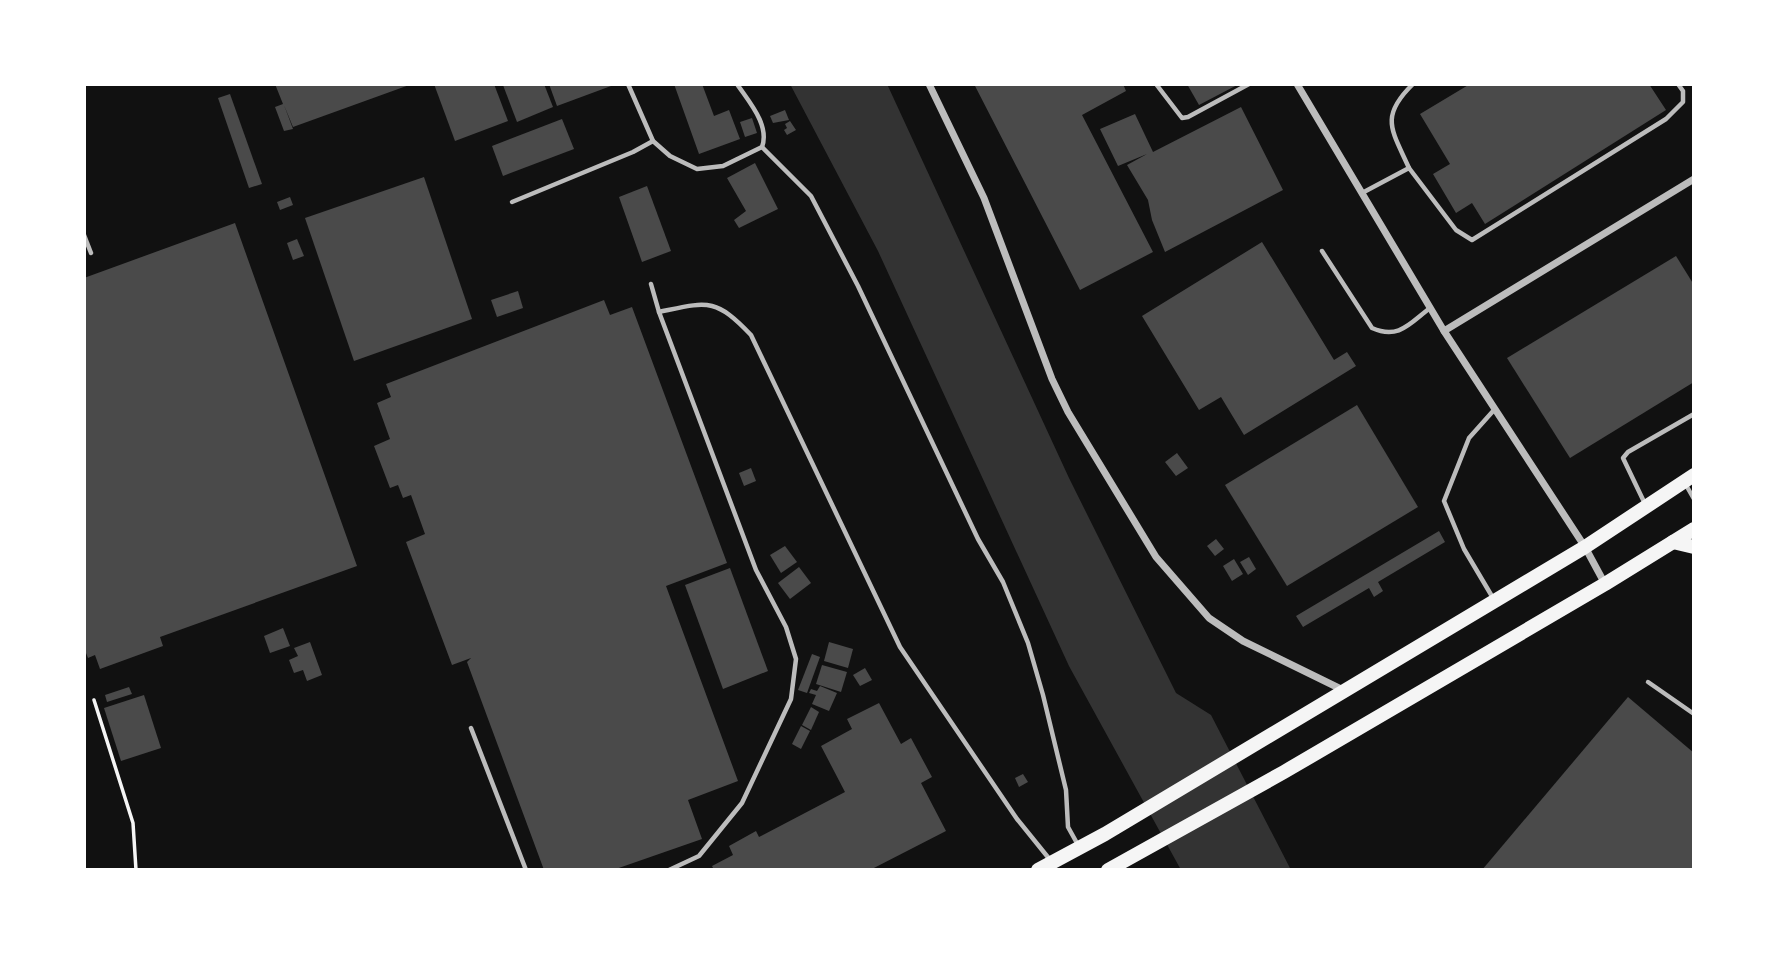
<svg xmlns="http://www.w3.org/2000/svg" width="1778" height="954" viewBox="0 0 1778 954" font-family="'Fira Sans Condensed',sans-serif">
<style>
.water{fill:#333}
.building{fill:#4a4a4a}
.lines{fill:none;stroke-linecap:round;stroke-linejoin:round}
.path{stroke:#f5f5f5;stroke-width:3.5}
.service{stroke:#bcbcbc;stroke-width:4.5}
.minor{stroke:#bcbcbc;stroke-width:7}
.primary{stroke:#f5f5f5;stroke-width:14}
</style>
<rect width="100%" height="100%" fill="#111"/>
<path class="water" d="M790,84H887L1069,478L1176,693L1211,715L1291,870H1181L1069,666L878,251Z"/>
<g class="building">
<path d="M275,84H412L293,127L284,105L293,129L284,131L275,107L283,104Z"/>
<path d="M434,84H494L508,121L455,141Z"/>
<path d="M544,84L553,107L517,122L503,85Z"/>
<path d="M549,84H610L611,86L557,106Z"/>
<path d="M674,84H702L714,116L729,110L740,139L699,154Z"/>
<path d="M974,84H1123L1126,91L1082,115L1153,252L1080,290Z"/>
<path d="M1187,84H1239L1199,105Z"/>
<path d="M1470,84H1649L1666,110L1485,224L1472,203L1456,213L1433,174L1450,164L1420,114Z"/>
<path d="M230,94L262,184L249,188L218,98Z"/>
<path d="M1241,107L1283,190L1165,252L1152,220L1148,200L1127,165L1147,154L1118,166L1100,129L1135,114L1153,152Z"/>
<path d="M785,110L789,120L773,123L770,116Z"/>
<path d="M752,118L757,133L745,137L740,122Z"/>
<path d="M562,119L574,149L503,176L492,146Z"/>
<path d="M790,121L796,130L787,135L784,130L787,128L785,124Z"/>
<path d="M755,163L778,209L739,228L734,220L746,211L727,178Z"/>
<path d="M424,177L472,319L354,361L305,218Z"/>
<path d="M647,186L671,251L642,262L619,197Z"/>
<path d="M290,197L293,205L280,210L277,202Z"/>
<path d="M235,223L357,566L160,637L163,646L100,669L95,655L88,658L84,648V278Z"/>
<path d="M297,239L304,256L293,260L287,243Z"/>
<path d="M1262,242L1334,360L1347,352L1356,366L1244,435L1221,397L1199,410L1142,316Z"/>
<path d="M1676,256L1694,285V382L1570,458L1507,358Z"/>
<path d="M518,291L523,308L497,317L491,300Z"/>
<path d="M604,300L610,315L632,307L727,563L666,586L738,781L688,800L702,839L613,870H544L467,662L471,658L452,665L406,542L425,534L411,495L403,498L398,485L390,488L374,446L390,439L377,403L391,397L386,384Z"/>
<path d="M1357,405L1418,507L1287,586L1225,485Z"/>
<path d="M1177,453L1188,468L1176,476L1165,462Z"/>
<path d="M751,468L756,481L744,486L739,473Z"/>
<path d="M1439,531L1445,542L1378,582L1383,591L1374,597L1369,588L1303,627L1296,616Z"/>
<path d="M1216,539L1224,549L1215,556L1207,546Z"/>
<path d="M785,546L797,562L781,573L770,555Z"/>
<path d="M1249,557L1256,569L1248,575L1240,562Z"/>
<path d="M1234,559L1243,574L1232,581L1223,566Z"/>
<path d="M799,567L811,583L790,599L778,583Z"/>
<path d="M730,568L768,671L723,689L685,585Z"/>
<path d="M283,628L290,646L270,653L264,636Z"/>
<path d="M310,642L322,675L307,681L303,670L294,673L289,660L298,656L294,648Z"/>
<path d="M829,642L853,649L848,668L824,661Z"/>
<path d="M812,654L820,657L807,693L798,690Z"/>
<path d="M822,665L847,672L841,692L816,684Z"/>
<path d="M865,668L872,680L860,686L853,675Z"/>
<path d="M820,686L837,693L829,711L812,704L816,695L809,693L811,689L817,691Z"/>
<path d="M129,687L132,694L107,702L105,695Z"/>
<path d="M144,695L161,748L121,761L104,708Z"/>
<path d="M1628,697L1694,753V870H1482Z"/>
<path d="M879,703L901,744L911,738L932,777L921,783L946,831L870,870H714L712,866L733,855L729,846L756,831L759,837L845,792L821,746L852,729L847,719Z"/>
<path d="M811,707L819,712L811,730L802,725Z"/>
<path d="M801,726L810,731L801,749L792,744Z"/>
<path d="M1023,774L1028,782L1019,787L1015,778Z"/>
</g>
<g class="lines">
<path class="path" d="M94,700L133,823L136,870"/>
<g class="service">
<path d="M628,84L653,141L670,156L697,169L723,166L762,147C770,125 749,102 737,84"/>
<path d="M1156,84L1182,118L1188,117L1249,84"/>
<path d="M762,147L811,196L858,286L978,539L1003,582L1028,643L1043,695L1066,790L1068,827L1078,845"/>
<path d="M1409,168C1392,130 1379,117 1413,84"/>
<path d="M1362,193L1409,168L1456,230L1472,240L1666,119L1683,102V91L1678,84"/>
<path d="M512,202L633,152L653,141"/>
<path d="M84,235L91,253"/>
<path d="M1322,251L1372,328C1399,340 1410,323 1430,308"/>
<path d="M651,284L659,312L756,570L786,627L796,659L791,699L742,803L699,856L669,870"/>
<path d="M659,312C707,302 715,297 751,335L900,647L1017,819L1051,861"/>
<path d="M1686,485L1694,499"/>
<path d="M1646,506L1623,458L1628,452L1694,414"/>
<path d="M1493,598L1464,549L1444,501L1469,438L1494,410"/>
<path d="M1648,682L1694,714"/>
<path d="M471,728L526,870"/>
</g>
<g class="minor">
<path d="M929,84L984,198L1052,379L1068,412L1156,557L1209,618L1243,641L1345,691"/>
<path d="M1297,84L1444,331L1585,547L1605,584"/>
<path d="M1444,331L1694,179"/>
</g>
<g class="primary">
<path d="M1673,542L1694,547"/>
<path d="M1038,870L1105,834L1585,547L1694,475"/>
<path d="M1108,870L1284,772L1605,584L1694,529"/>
</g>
</g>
<rect width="1778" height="954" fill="none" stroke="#ffffff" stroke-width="172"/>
</svg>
